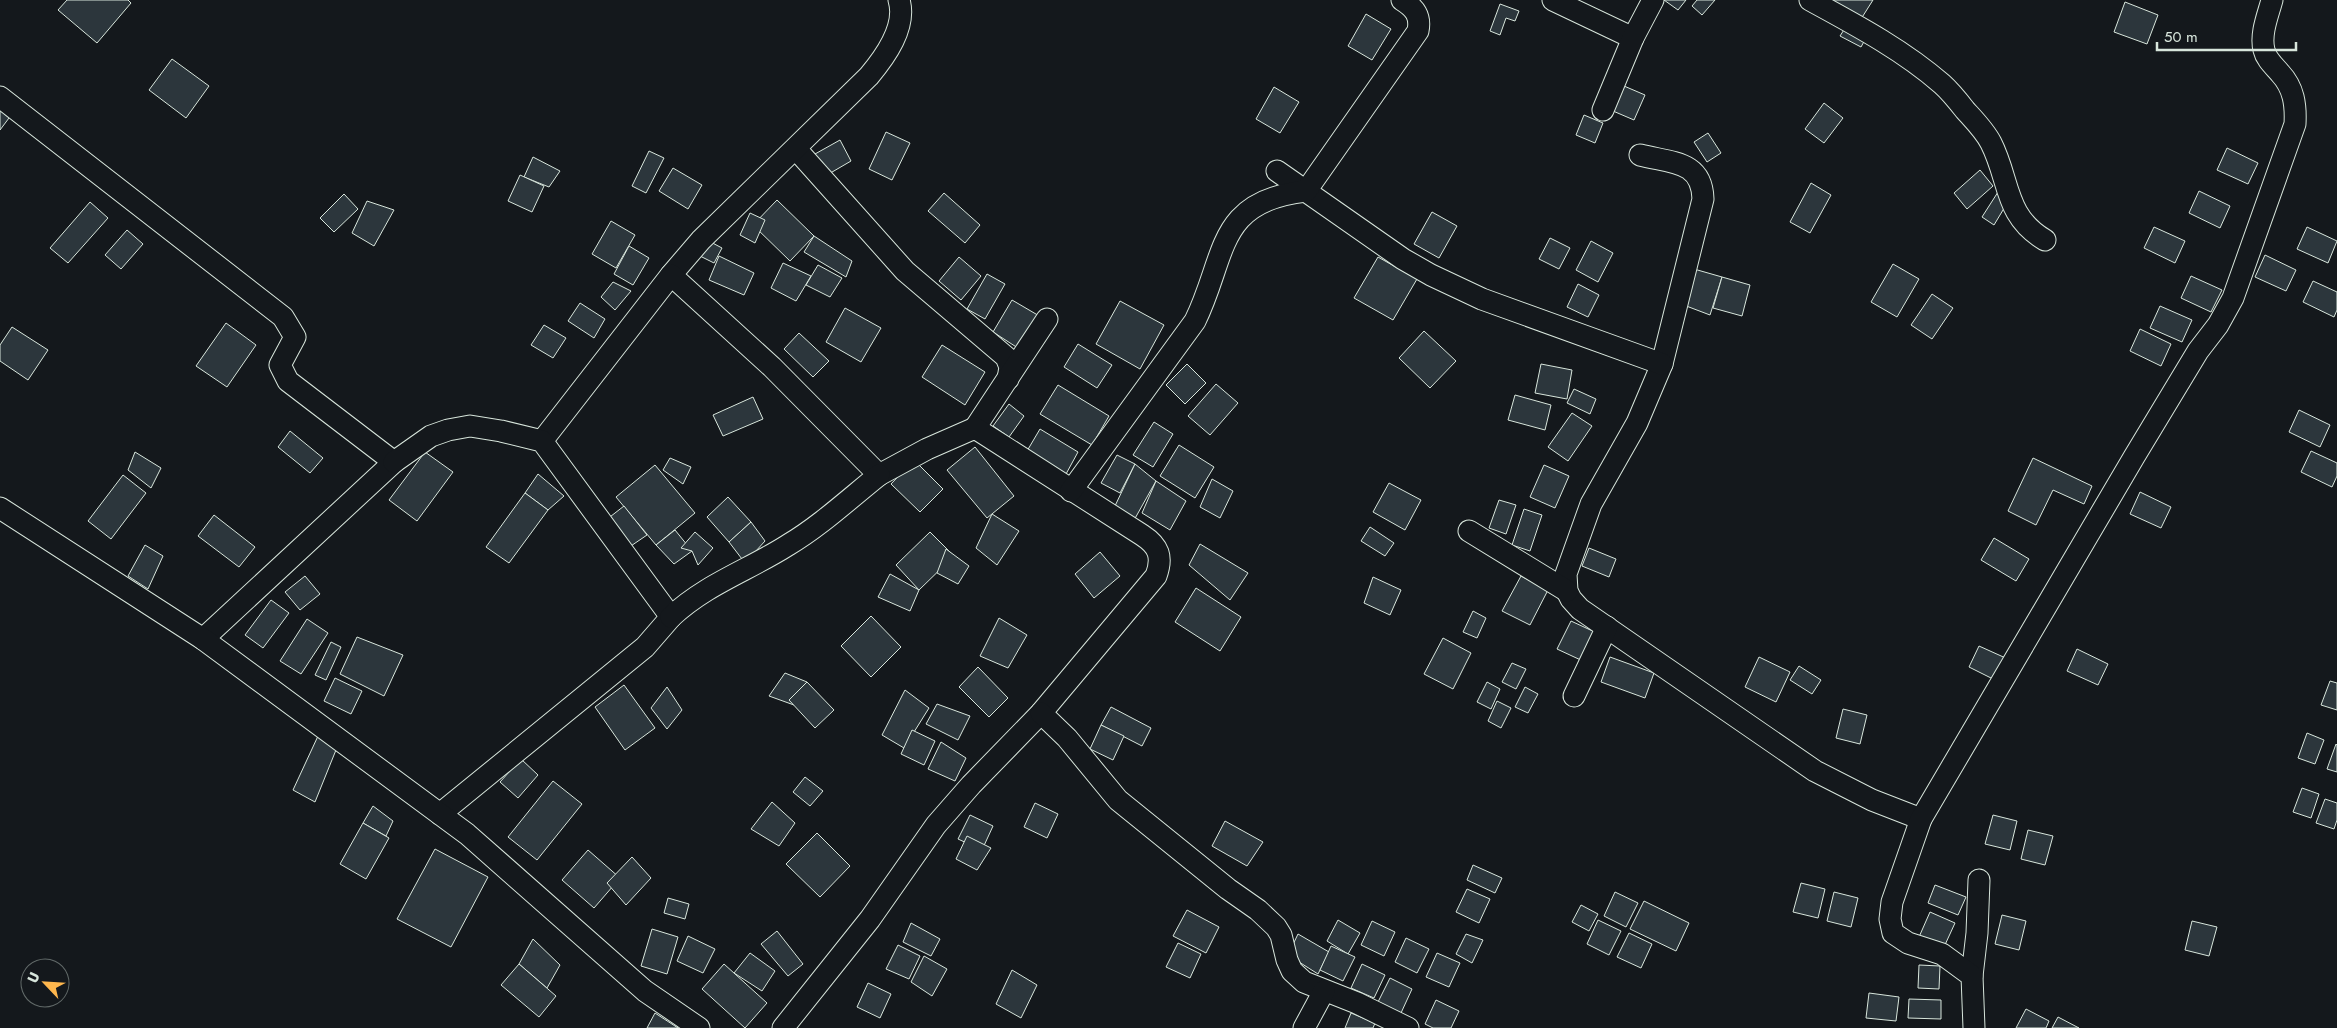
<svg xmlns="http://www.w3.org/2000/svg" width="2337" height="1028" viewBox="0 0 2337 1028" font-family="Jost,sans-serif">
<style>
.building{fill:#2c363c;stroke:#d8e6dc}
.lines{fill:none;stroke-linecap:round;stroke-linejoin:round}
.minor-casing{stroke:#d8e6dc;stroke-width:23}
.minor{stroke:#14181c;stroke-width:21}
</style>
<rect width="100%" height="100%" fill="#14181c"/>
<g class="building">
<path d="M67,0H128L131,3L97,43L58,10Z"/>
<path d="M1664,0H1686L1678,10Z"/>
<path d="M1697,0H1715L1702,15L1692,6Z"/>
<path d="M1833,0H1873L1861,19L1832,2Z"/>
<path d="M2125,2L2158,15L2147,44L2114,32Z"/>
<path d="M1500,4L1519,11L1515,21L1506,18L1500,35L1490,31Z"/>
<path d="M1366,14L1391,29L1372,60L1348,46Z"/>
<path d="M1847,25L1867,36L1861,47L1840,36Z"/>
<path d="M172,59L209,86L186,118L149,90Z"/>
<path d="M1624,86L1645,95L1634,120L1613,111Z"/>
<path d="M1274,87L1299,102L1280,133L1256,119Z"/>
<path d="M1824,103L1843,118L1824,143L1805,129Z"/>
<path d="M0,110L9,118L0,130Z"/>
<path d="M1584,115L1603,123L1595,143L1576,135Z"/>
<path d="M886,132L910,143L892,180L869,169Z"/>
<path d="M1708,133L1721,153L1707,162L1694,142Z"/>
<path d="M840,140L851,161L827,175L815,154Z"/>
<path d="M2227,148L2258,163L2248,184L2217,170Z"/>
<path d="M649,151L664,158L646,193L632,186Z"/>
<path d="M533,157L560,171L549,187L524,177Z"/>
<path d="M673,168L702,185L688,209L659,191Z"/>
<path d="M1980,170L1993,186L1967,209L1954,193Z"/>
<path d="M520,175L544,186L532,212L508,201Z"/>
<path d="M1811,183L1831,195L1810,233L1790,222Z"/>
<path d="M2199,191L2230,206L2220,228L2189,213Z"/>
<path d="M1998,192L2009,200L1994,225L1982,217Z"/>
<path d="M944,193L980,225L965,243L928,211Z"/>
<path d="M344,194L358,209L334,232L320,218Z"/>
<path d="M777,200L814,236L790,261L753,225Z"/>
<path d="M367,201L394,210L374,246L352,233Z"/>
<path d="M90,202L108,218L68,263L50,248Z"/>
<path d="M1432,212L1457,226L1439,258L1414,244Z"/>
<path d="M750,213L765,220L755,243L740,235Z"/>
<path d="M611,221L635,235L616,268L592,254Z"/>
<path d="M2154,227L2185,241L2175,263L2144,248Z"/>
<path d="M2307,227L2337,241L2328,263L2297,249Z"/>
<path d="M127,230L143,244L121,269L105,255Z"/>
<path d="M814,236L852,261L846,277L804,252Z"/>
<path d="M1550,238L1570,248L1559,269L1539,259Z"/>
<path d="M705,239L722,248L714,263L696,254Z"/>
<path d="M1591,241L1613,253L1598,282L1576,270Z"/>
<path d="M629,246L649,258L633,285L614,274Z"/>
<path d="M2265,255L2296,270L2286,291L2255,277Z"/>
<path d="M719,256L754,273L744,295L709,280Z"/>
<path d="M959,257L981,276L961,300L939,281Z"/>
<path d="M1378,257L1417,279L1393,320L1354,298Z"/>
<path d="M783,263L811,276L796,301L771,288Z"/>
<path d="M1893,264L1919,279L1897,317L1871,302Z"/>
<path d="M818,265L842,278L830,297L806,285Z"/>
<path d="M1694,269L1722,277L1710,315L1681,304Z"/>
<path d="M987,274L1005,284L985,319L967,309Z"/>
<path d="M2191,276L2222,290L2211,312L2181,298Z"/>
<path d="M1722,277L1750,285L1742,316L1713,308Z"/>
<path d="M2313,281L2337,292V310L2334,317L2303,302Z"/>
<path d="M613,282L631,291L615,310L601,297Z"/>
<path d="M1578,284L1599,295L1588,317L1567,307Z"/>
<path d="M1932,294L1953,308L1932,339L1911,325Z"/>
<path d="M1012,300L1041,317L1021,350L993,332Z"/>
<path d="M1120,301L1164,325L1140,369L1096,344Z"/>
<path d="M580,303L605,319L594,338L568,321Z"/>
<path d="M2160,306L2192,320L2182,342L2150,328Z"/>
<path d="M845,308L881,328L861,362L826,342Z"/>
<path d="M226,323L256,345L227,387L196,366Z"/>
<path d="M544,325L566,338L553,358L531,345Z"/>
<path d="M12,327L48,350L28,380L0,361V345Z"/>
<path d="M2140,329L2171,344L2161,366L2130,351Z"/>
<path d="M1424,331L1456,361L1430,388L1399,358Z"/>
<path d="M799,333L829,361L813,377L784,349Z"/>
<path d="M1078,344L1112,365L1097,388L1064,367Z"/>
<path d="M942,345L985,372L965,405L922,377Z"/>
<path d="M1187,364L1206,383L1185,404L1166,385Z"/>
<path d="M1541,364L1572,370L1567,399L1535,393Z"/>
<path d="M1216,384L1238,403L1210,435L1188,416Z"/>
<path d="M1058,385L1109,416L1092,445L1040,414Z"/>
<path d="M1574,389L1596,399L1590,414L1567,403Z"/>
<path d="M1515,395L1551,405L1545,430L1508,420Z"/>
<path d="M753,397L763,419L723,436L713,415Z"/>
<path d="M1009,404L1024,416L1009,437L993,426Z"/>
<path d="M2299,410L2330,425L2320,447L2289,432Z"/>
<path d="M1572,413L1592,426L1568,461L1548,447Z"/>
<path d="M1154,422L1173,434L1153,467L1133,455Z"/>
<path d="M1040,429L1078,452L1066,474L1027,451Z"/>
<path d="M290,431L323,458L310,473L278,447Z"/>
<path d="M1179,445L1214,467L1195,498L1160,476Z"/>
<path d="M975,447L1014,496L987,518L947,470Z"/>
<path d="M2311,451L2337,463V476L2332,487L2301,472Z"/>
<path d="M135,452L161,468L151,488L128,470Z"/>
<path d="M425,452L453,472L417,521L389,500Z"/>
<path d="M1117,455L1135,464L1120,493L1101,483Z"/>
<path d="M670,458L691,467L683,484L663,470Z"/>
<path d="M2033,458L2092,486L2084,504L2053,490L2036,525L2008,511Z"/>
<path d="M914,460L943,489L920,512L891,484Z"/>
<path d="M1135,464L1156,481L1133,522L1114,508Z"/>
<path d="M655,465L695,513L656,545L616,497Z"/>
<path d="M1544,465L1569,476L1555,508L1530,497Z"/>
<path d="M538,474L564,496L548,510L525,493Z"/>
<path d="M123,475L146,493L111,539L88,521Z"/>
<path d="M1212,479L1233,491L1220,518L1200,507Z"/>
<path d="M1156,481L1186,501L1170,530L1142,513Z"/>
<path d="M1389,483L1421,500L1405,530L1373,512Z"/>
<path d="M2140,492L2171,507L2161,528L2130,514Z"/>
<path d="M525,493L548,510L509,563L486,547Z"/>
<path d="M728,497L751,522L729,542L707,517Z"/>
<path d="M1499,500L1516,505L1506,534L1489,528Z"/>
<path d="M624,506L647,535L625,550L606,520Z"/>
<path d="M1524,509L1542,515L1530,551L1512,545Z"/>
<path d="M992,514L1019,531L997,565L976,548Z"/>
<path d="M214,515L255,547L239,567L198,536Z"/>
<path d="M751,522L765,541L745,563L729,542Z"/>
<path d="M1370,527L1394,543L1385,556L1361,541Z"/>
<path d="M675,530L692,551L674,564L656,545Z"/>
<path d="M695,532L713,548L698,565L692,551L681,548Z"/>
<path d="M930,532L954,556L919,590L896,565Z"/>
<path d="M1994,538L2029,559L2016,581L1981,560Z"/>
<path d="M1200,544L1248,573L1230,600L1189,565Z"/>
<path d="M145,545L163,556L148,589L128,576Z"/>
<path d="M1589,548L1616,559L1609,577L1582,566Z"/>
<path d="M946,549L969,566L958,584L937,573Z"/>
<path d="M1100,552L1120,576L1094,598L1075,574Z"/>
<path d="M890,574L919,590L910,611L878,597Z"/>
<path d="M305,576L320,594L300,610L285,592Z"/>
<path d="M1521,576L1548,590L1530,625L1502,611Z"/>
<path d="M1373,577L1401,590L1390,615L1364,603Z"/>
<path d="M1196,588L1241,617L1220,651L1175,622Z"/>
<path d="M271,600L289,613L263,648L245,635Z"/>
<path d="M1473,611L1486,618L1477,638L1463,632Z"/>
<path d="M871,616L901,647L871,677L841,646Z"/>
<path d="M999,618L1027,635L1008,668L980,656Z"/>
<path d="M307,619L328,633L301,674L280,661Z"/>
<path d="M1571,621L1599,634L1585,662L1557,649Z"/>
<path d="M357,637L403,655L384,696L340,674Z"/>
<path d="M1443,638L1471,653L1453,689L1424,674Z"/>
<path d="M331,642L341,647L326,680L315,675Z"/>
<path d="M1979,646L2010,660L1999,682L1969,667Z"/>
<path d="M2077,649L2108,664L2098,685L2067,671Z"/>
<path d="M1610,657L1654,673L1645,698L1601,682Z"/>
<path d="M1759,657L1790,672L1776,702L1745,687Z"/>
<path d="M1512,663L1526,669L1516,689L1502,682Z"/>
<path d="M1799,666L1821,680L1812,694L1790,680Z"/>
<path d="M978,667L1008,698L989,717L959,687Z"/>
<path d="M785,673L807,682L794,705L769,696Z"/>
<path d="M335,678L362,691L351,714L324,701Z"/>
<path d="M2330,681L2337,683V710L2321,705Z"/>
<path d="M807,682L834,710L815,728L789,700Z"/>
<path d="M1487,682L1500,689L1491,709L1477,702Z"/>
<path d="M624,685L655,728L625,750L595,707Z"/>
<path d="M667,687L682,710L667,729L651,708Z"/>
<path d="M1525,687L1538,694L1528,713L1515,707Z"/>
<path d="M905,690L929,708L904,748L882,735Z"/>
<path d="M1497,701L1511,708L1501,728L1488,721Z"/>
<path d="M937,704L970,716L958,740L926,724Z"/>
<path d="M1111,707L1151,728L1142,746L1101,725Z"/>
<path d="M1843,709L1867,715L1860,744L1836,738Z"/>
<path d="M1101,725L1124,736L1113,760L1090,749Z"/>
<path d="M912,730L935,741L924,765L901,754Z"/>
<path d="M2307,733L2324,740L2315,764L2298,758Z"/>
<path d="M318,736L338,745L315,802L293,790Z"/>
<path d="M941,742L966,758L955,781L928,769Z"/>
<path d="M2336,744L2337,745V772L2327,769Z"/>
<path d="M521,759L538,775L518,798L500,782Z"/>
<path d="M805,777L823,791L810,806L793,792Z"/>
<path d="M553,781L582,804L537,860L508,837Z"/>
<path d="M2302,788L2319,794L2311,818L2293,812Z"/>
<path d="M2325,799L2337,803V820L2334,829L2316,823Z"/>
<path d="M772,802L795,823L779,846L751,829Z"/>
<path d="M1035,803L1058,814L1047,838L1024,827Z"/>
<path d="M373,806L393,821L386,836L363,823Z"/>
<path d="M970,815L993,826L982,850L958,839Z"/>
<path d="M1993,815L2017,821L2010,850L1985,844Z"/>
<path d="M1225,821L1263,842L1247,866L1212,846Z"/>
<path d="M363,823L389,838L366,879L340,864Z"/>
<path d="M2028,830L2053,836L2045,865L2021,859Z"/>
<path d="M817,833L850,866L820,897L786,864Z"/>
<path d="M967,836L991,848L977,870L956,859Z"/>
<path d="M435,849L488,877L451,947L397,919Z"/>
<path d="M588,850L620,878L594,908L562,880Z"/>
<path d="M632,857L651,878L626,905L607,883Z"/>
<path d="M1473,865L1502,878L1495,893L1467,880Z"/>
<path d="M1801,883L1825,889L1818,918L1793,912Z"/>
<path d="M1935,885L1966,897L1958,915L1928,903Z"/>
<path d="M1467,889L1490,899L1479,923L1456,912Z"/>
<path d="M1615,892L1638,903L1626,927L1604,916Z"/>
<path d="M1834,892L1858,898L1851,927L1827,921Z"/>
<path d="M668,898L689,904L685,919L664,913Z"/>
<path d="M1644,901L1689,923L1676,951L1630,929Z"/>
<path d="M1581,905L1598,914L1589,931L1572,922Z"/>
<path d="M1187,910L1219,927L1206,953L1173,936Z"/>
<path d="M1930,912L1955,923L1944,947L1919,937Z"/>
<path d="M2002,915L2026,921L2019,950L1995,944Z"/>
<path d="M1338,920L1360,933L1348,954L1327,941Z"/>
<path d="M1598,920L1621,931L1609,955L1587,944Z"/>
<path d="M1372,921L1395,932L1384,956L1361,945Z"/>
<path d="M2192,921L2217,927L2209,956L2185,950Z"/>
<path d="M911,923L940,939L931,956L903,942Z"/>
<path d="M652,929L678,937L667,974L641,966Z"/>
<path d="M777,931L803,964L788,976L761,944Z"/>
<path d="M1629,933L1652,944L1641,968L1617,957Z"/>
<path d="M1298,934L1329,952L1318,974L1288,955Z"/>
<path d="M1466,934L1483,940L1472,963L1456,954Z"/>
<path d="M688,936L715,949L703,973L677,961Z"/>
<path d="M1406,938L1429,949L1417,973L1395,962Z"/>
<path d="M533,939L560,965L547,988L519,964Z"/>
<path d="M1178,943L1201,954L1190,978L1166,967Z"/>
<path d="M898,945L920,956L909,979L886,969Z"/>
<path d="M1331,946L1355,957L1343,981L1320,970Z"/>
<path d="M750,953L775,971L762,991L734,973Z"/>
<path d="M1437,953L1460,963L1449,987L1426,977Z"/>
<path d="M924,956L947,969L932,996L911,982Z"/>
<path d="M519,964L556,996L539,1017L501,985Z"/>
<path d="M724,964L767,1003L745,1028L702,989Z"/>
<path d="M1362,964L1385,975L1374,998L1351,988Z"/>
<path d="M1919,965L1940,966L1939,989L1918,988Z"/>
<path d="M1012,970L1037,985L1021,1018L996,1004Z"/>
<path d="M1390,978L1412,989L1401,1013L1378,1002Z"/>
<path d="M868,983L891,994L880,1018L857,1007Z"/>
<path d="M1869,993L1899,997L1896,1021L1866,1018Z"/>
<path d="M1909,999L1941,1000V1019L1908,1018Z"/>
<path d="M1436,1000L1459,1011L1451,1028H1433L1425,1024Z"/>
<path d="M2026,1009L2049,1021L2046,1028H2016Z"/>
<path d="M655,1013L678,1028H647Z"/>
<path d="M1351,1013L1375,1023L1373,1028H1345Z"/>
<path d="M2058,1017L2079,1028H2052Z"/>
</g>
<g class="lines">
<g class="minor-casing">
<g id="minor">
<path d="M1553,0L1633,38"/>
<path d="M1810,0C1856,25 1903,50 1942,84C1951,92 1958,101 1965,110C1974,120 1985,131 1991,143C2010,180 2004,216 2045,240"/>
<path d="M0,97L283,317L295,337L280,365L288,381L394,462L203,639"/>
<path d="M1603,110L1633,38L1653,0"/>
<path d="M796,149L905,271L1006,357L1010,367L1008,379"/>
<path d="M1640,155C1671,163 1702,160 1703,199L1662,364L1637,423L1591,504L1566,574L1567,591L1571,599L1580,609L1815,771L1872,800L1921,819"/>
<path d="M1277,171L1403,259L1431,275L1482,299L1662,364"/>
<path d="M671,275L701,240L869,76C885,57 907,27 899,0"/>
<path d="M975,428L1047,319"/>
<path d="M542,441L671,275L772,367L879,475L927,449L975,428L1142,535C1159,546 1163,557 1156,576L1041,713L971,785L936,825L870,919L783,1028"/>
<path d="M394,462L431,436L448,430L470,426L501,431L542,441L671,617L645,647L440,814"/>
<path d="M1071,491L1195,321C1227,256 1215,201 1306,191L1418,31C1421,16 1415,8 1402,0"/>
<path d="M0,508L203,639L467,834L645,991L699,1028"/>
<path d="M1469,531L1567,591"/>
<path d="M671,617C706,584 749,570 788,545C820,526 849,499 879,475"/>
<path d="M1574,696L1607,627"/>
<path d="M1041,713L1067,738L1118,800L1228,889L1258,910L1276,927L1281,935L1287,960L1292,971L1304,982L1357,1003L1408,1028"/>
<path d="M1972,976L1977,933L1979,880"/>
<path d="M1304,1028L1324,991"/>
<path d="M1974,1028L1972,976L1942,954L1908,943L1893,933L1890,919L1892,902L1921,819L2134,457L2198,351L2218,325L2233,298L2295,124C2296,105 2294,88 2280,73C2274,66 2266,59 2264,50C2260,34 2268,15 2272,0"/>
</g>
</g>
<use href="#minor" class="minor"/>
</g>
<g transform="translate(45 983) rotate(295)"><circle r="24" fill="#14181c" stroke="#626a69"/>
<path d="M0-4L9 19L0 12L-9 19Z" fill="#ffb74d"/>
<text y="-8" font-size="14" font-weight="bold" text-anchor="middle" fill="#d8e6dc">U</text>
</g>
<path d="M2157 42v8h139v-8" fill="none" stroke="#d8e6dc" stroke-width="2.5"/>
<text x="2164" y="42" font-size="15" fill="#d8e6dc" stroke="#14181c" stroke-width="4" paint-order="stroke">50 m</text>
</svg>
